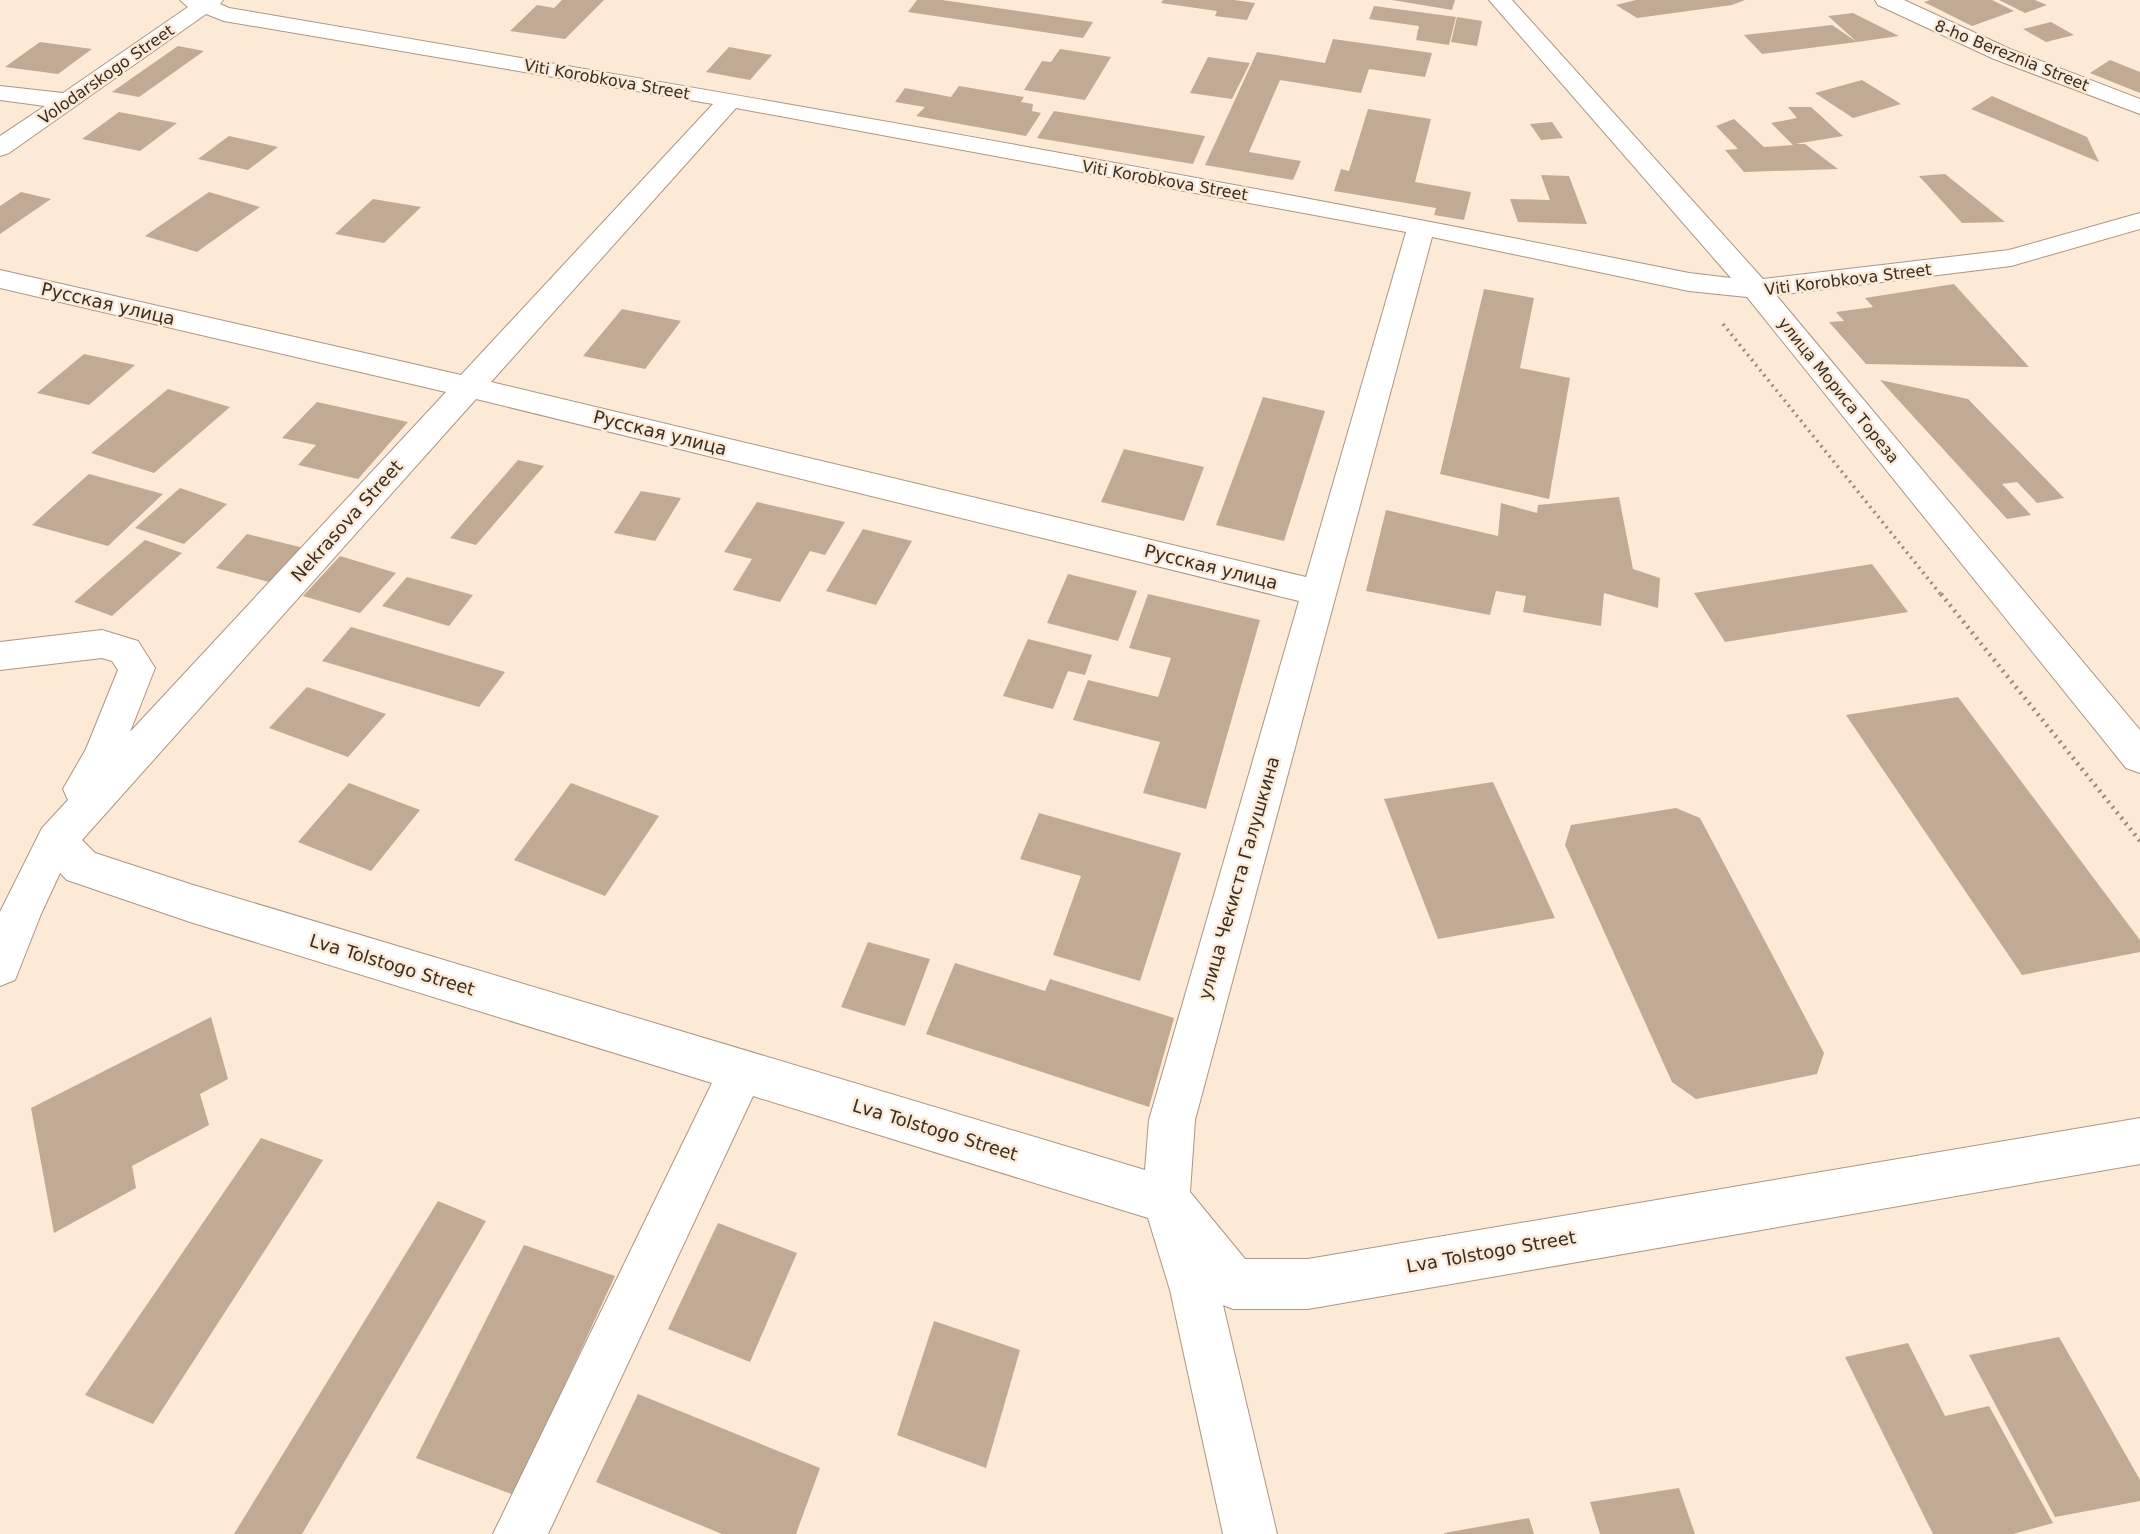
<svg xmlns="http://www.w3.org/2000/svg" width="2140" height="1534" viewBox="0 0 2140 1534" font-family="'DejaVu Sans',sans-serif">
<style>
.building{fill:#c0aa93}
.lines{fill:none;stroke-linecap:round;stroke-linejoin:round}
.minor-casing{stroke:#ac9680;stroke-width:2}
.path-far1{stroke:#988a7c;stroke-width:3.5;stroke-dasharray:2 4.5;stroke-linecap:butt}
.path{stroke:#988a7c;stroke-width:4.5;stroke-dasharray:2 5;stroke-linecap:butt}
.minor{fill:#fff;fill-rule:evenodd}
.labels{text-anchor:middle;stroke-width:5;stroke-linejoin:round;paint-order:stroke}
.far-street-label{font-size:16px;fill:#372e25;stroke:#fce9d6}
.street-label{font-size:18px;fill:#372e25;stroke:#fce9d6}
</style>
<rect width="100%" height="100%" fill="#fce9d6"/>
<g class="building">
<path d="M562,0H604L565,39L510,31L537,5L554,8Z"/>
<path d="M917,0H942L1093,22L1083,38L908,12Z"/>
<path d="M1163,0H1234L1255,3L1247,20L1215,16L1217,11L1161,3Z"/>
<path d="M1392,0H1455L1452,10Z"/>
<path d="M1636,0H1745L1732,5L1637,18L1616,5Z"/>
<path d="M1930,0H1992L2014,11L1972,26L1924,2Z"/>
<path d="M1999,0H2035L2047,5L2025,13Z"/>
<path d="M1374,6L1456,17L1449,45L1416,40L1419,26L1369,19Z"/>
<path d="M1853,13L1899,36L1857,42L1762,54L1744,35L1832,25L1857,42L1828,16Z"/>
<path d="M1457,17L1482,21L1477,46L1451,42Z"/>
<path d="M2051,22L2074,35L2046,42L2023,29Z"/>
<path d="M1333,39L1432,53L1425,77L1369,69L1361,93L1280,80L1249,152L1301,161L1293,180L1205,165L1257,52L1325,63Z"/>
<path d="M40,42L92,49L58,74L5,67Z"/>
<path d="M178,46L204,51L139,97L112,92Z"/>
<path d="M729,47L772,55L750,80L706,72Z"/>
<path d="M1060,49L1111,57L1085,100L1024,90L1042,61L1051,62Z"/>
<path d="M1208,57L1250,63L1232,99L1190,93Z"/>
<path d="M2110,60L2140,72V93L2090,73Z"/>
<path d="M1862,80L1901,104L1853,118L1815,93Z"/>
<path d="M959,86L1024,97L1021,102L1033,104L1032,111L1041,113L1026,136L916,116L925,107L895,102L905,88L951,97Z"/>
<path d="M1992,96L2087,137L2099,162L1971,109Z"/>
<path d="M1788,107H1811L1843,136L1795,144H1805L1838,169L1744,172L1725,150L1738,149L1716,126L1734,119L1764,147L1793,145L1771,123L1797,118Z"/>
<path d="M1368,109L1431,119L1415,182L1471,192L1464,220L1434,215L1436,208L1334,191L1341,169L1349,171Z"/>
<path d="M1054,111L1205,136L1193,164L1037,138Z"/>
<path d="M119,112L177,123L140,151L82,139Z"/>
<path d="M1552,122L1563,138L1541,140L1530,124Z"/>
<path d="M229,136L278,147L248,170L198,159Z"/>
<path d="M1945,174L2005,222L1962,223L1919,176Z"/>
<path d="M1541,175L1569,176L1587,224L1518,222L1510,199L1550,200Z"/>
<path d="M21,192L51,199L0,234V206Z"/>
<path d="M209,192L260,207L197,252L145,236Z"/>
<path d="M373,199L421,207L384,243L335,234Z"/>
<path d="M1954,284L2029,367L1866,364L1829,322L1844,321L1836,312L1873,307L1865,298Z"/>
<path d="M1484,289L1534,298L1520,368L1570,378L1549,499L1440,474Z"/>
<path d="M622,309L681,321L645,369L583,356Z"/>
<path d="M84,354L135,365L89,405L37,393Z"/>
<path d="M1880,380L1968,399L2064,498L2037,503L2017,482L2002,484L2031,515L2007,519Z"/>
<path d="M168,389L230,407L154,473L91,453Z"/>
<path d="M1263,397L1325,411L1284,541L1216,525Z"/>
<path d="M317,402L408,422L358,479L298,465L316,445L282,438Z"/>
<path d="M1124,449L1204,467L1184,521L1101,502Z"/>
<path d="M518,460L544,466L476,545L450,538Z"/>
<path d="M89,474L163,494L108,546L32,525Z"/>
<path d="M180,488L227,504L184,544L135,528Z"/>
<path d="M641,491L681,498L655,541L614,533Z"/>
<path d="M1619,497L1633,569L1660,578L1658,608L1604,593L1601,626L1523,612L1526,596L1496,591L1490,615L1366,591L1386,510L1498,536L1501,503L1537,513L1538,505Z"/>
<path d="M757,502L845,522L825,555L810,551L780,602L733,590L752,559L724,552Z"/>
<path d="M863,529L912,541L876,605L826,591Z"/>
<path d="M247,534L304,548L273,583L216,568Z"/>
<path d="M145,540L182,553L112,616L74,602Z"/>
<path d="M340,556L396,573L360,613L303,596Z"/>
<path d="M1872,564L1908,612L1725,642L1694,593Z"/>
<path d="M1068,574L1137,591L1118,641L1047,623Z"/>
<path d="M407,577L473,595L449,626L382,606Z"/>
<path d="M1148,594L1260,620L1206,809L1143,793L1160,742L1073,720L1088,680L1158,697L1171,658L1129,648Z"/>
<path d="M351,627L505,672L479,707L322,661Z"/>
<path d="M1028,639L1092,655L1085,675L1068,671L1053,709L1003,696Z"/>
<path d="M307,687L386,714L348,757L269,728Z"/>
<path d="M1958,697L2140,940V952L2022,975L1846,715Z"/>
<path d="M1493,782L1555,918L1438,939L1384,799Z"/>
<path d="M349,783L420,810L371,871L298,842Z"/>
<path d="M571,783L659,816L605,896L514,860Z"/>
<path d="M1676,808L1700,818L1824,1053L1817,1074L1696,1099L1672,1082L1565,845L1571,825Z"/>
<path d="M1039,813L1181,853L1140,981L1053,955L1081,876L1020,859Z"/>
<path d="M868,942L930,959L905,1026L841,1007Z"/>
<path d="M955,963L1045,991L1050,979L1174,1018L1149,1107L926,1034Z"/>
<path d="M211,1017L228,1079L200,1094L209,1125L132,1166L136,1188L54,1233L31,1108Z"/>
<path d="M261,1138L323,1160L153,1424L85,1395Z"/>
<path d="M438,1201L486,1221L302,1534H234Z"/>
<path d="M718,1223L797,1253L750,1362L668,1329Z"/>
<path d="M524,1245L615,1276L514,1495L416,1458Z"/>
<path d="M934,1321L1020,1350L986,1468L897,1435Z"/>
<path d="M2059,1337L2140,1480V1501L2055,1517L1969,1355Z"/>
<path d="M1908,1343L1945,1416L1989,1406L2053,1523L2013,1534H1933L1845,1357Z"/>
<path d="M638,1394L820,1468L796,1534H722L596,1482Z"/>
<path d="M1679,1488L1695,1534H1600L1590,1502Z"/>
<path d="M1529,1518L1534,1534H1444V1533Z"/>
</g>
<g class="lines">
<g class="minor-casing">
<g id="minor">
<path d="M180,0H223L220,4L229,8C717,91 1204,175 1689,273L1731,278L1489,0H1512L1763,279L2009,250L2140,213V229L2011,266L1776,295L2140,730V773L2126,768L1747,297L1689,291L1432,237L1195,1120L1190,1192L1245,1259H1308L2140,1118V1164L1308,1309H1233L1223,1305L1277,1534H1223L1170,1290L1148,1218L753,1096L548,1534H493L712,1083L190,922L67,880L60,873L41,914L15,980L0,986V912L42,828L68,800L63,789L86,749L118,670L112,661L102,658L0,670V642L102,630L138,641L155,668L130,732L446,392L0,288V270L461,375L713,104L224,21L206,14L9,153L0,156V136L45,106L0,100V86L63,93L188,7ZM736,108L1406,232L1306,577L491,382ZM476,399L1299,601L1149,1120L1145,1170L190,884L95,853L82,840Z"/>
<path d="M1875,0H1904L2010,49L2140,99V114L1994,59L1878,5Z"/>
</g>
</g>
<path class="path-far1" d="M1723,324L1942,596"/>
<path class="path" d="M1941,594L2140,841"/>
<use href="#minor" class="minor"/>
</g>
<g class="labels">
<g class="far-street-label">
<text transform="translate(2012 55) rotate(22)" y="6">8-ho Bereznia Street</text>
<text transform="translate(106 74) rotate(-35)" y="6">Volodarskogo Street</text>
<text transform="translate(607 79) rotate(10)" y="6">Viti Korobkova Street</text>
<text transform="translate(1165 180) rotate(10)" y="6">Viti Korobkova Street</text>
<text transform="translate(1848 279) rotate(-7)" y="6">Viti Korobkova Street</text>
<text transform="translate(1839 390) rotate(51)" y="6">улица Мориса Тореза</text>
</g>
<g class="street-label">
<text transform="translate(108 304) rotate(13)" y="6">Русская улица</text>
<text transform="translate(660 433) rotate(14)" y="6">Русская улица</text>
<text transform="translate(347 521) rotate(-48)" y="6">Nekrasova Street</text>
<text transform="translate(1211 567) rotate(14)" y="6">Русская улица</text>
<text transform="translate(1239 878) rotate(-74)" y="6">улица Чекиста Галушкина</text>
<text transform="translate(392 965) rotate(17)" y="6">Lva Tolstogo Street</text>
<text transform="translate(935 1130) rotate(17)" y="6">Lva Tolstogo Street</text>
<text transform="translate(1491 1252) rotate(-10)" y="6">Lva Tolstogo Street</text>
</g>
</g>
</svg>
